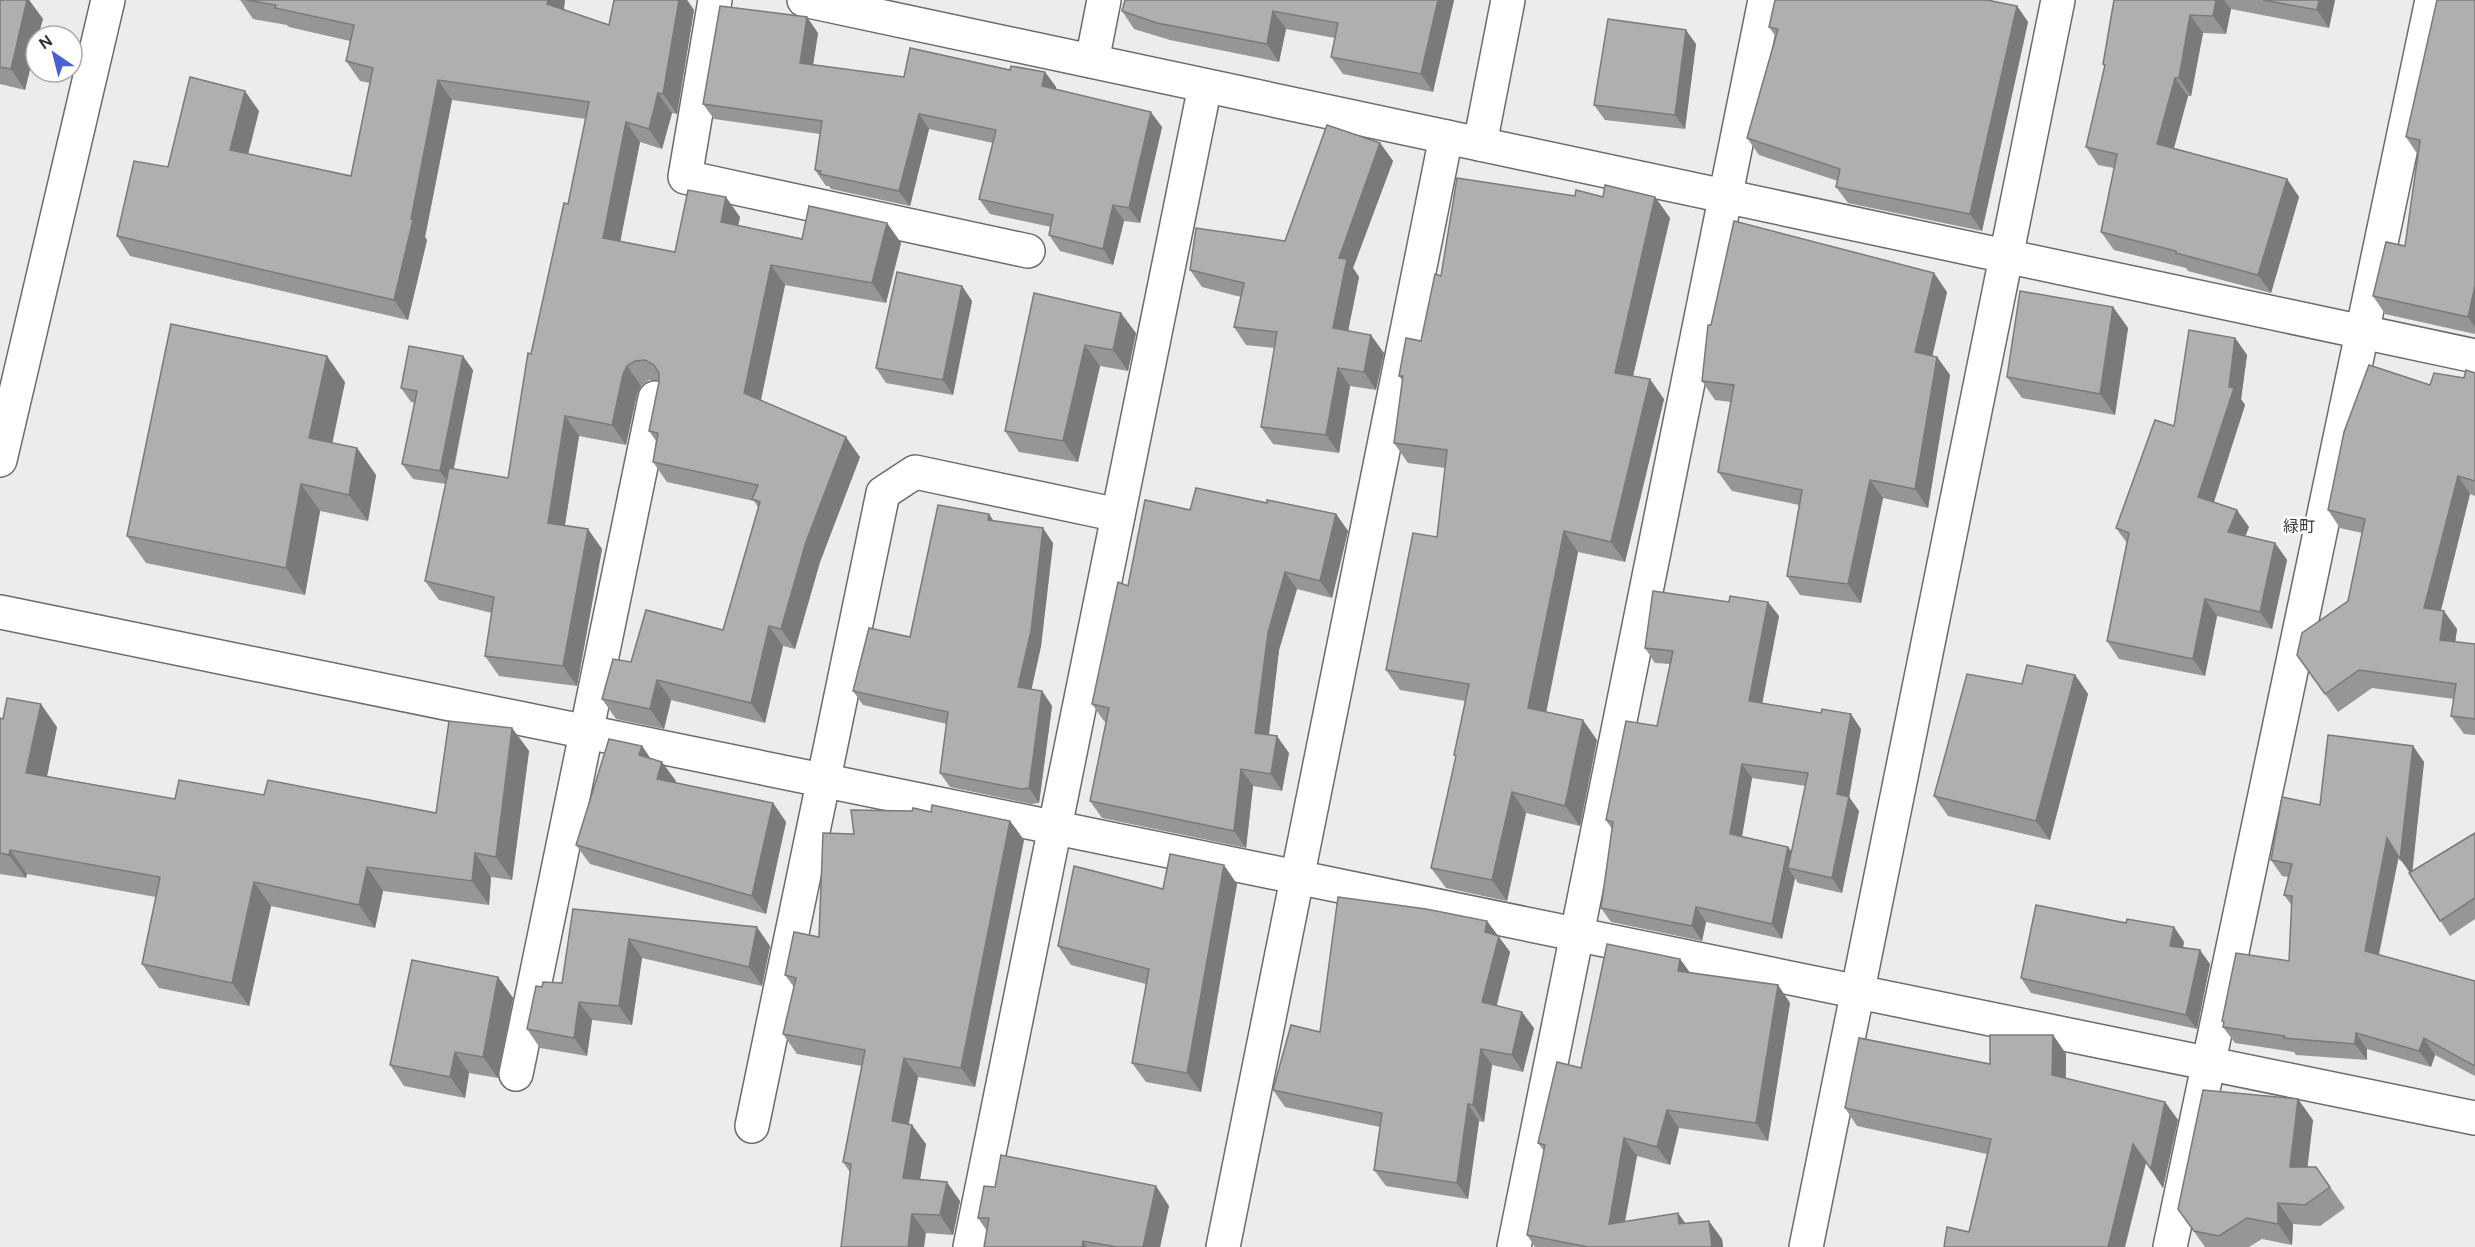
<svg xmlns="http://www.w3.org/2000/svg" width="2475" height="1247" viewBox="0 0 2475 1247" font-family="'DM Sans','Noto Sans JP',sans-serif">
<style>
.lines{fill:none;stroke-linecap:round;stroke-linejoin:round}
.street-casing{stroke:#6a6b6c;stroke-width:36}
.secondary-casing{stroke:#6a6b6c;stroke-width:36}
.street{stroke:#fff;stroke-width:33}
.secondary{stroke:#fff;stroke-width:33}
.wall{fill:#969696;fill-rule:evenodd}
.shaded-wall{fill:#7a7a7a}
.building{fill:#afafaf;stroke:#7a7a7a;stroke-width:1.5}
.labels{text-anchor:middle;stroke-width:5;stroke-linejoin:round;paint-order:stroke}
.neighbourhood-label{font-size:16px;fill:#383939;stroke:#fff}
</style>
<rect width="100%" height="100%" fill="#ececed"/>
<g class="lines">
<g class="street-casing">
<g id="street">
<path d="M715,0L685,177L1028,251"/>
<path d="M804,0L2475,356"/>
<path d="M1092,61L1104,0"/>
<path d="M1480,144L1508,0"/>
<path d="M0,612L2475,1118"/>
<path d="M516,1074L655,398"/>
<path d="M752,1126L883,493L915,472L1118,515"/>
<path d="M970,1247L1205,86"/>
<path d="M1223,1247L1446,137"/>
<path d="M1514,1247L1765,0"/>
<path d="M1806,1247L2058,0"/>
<path d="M2170,1247L2432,0"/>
</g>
</g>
<g class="secondary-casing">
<path id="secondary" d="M0,460L108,0"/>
</g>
<use href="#street" class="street"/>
<use href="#secondary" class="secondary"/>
</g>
<g class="wall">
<path d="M0,0H29L43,19L38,36H36L25,90L0,84Z"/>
<path d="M239,0H565L564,10L609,25L614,0H687L694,10L677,114L672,113L662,149L640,142L620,241L675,252L740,217L738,225L802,239L887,223L901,243L886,303L785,285L761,400L860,457L820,562L795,649L783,646L765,723L671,700L664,729L616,719L602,699L631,662L723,630L758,507L754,501L667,482L653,462L656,441L649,431L659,380H649L641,386L637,394L626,445L579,436L565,525L602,549L577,686L499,676L485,656L492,613L439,600L425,581L446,484L413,479L402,464L415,403L411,402L401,388L473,370L454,469L508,478L531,354L568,204L586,119L452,100L425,237L427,240L408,320L130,256L117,236L168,167L259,111L248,154L351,176L370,83L360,81L346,61L350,41L289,27L287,25L253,19L241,1Z"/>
<path d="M1454,0L1433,92L1343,74L1331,57L1335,38L1286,29L1279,62L1170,40L1134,29L1122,11Z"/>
<path d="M2114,0H2335L2329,28L2231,9L2226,34L2203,33L2191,96H2188L2174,148L2287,179L2299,197L2271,293L2188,271L2186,268L2114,250L2101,232L2114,168L2098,165L2086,147L2105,67L2103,64Z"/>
<path d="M2475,0V334L2385,314L2373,296L2405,246L2418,155L2406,137Z"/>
<path d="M2017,6L2028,22L1982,231L1848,203L1836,187L1838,181L1759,155L1747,138L1776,37L1769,27Z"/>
<path d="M818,33L813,65L904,77L1010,70L1045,72L1056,87V89L1162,127L1140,223L1124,221L1113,265L1060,251L1049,235L1051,227L990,214L979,199L993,143L929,129L910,206L831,189L829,186H826L815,170L820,134L714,119L703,104Z"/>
<path d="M1696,44L1685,129L1605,120L1594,105Z"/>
<path d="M1380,143L1393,161L1353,268L1359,277L1348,331L1384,353L1376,390L1350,386L1339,453L1273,444L1261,427L1275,348L1246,345L1234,327L1241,297L1202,287L1190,270L1285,241Z"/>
<path d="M1575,196L1603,197H1655L1670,218L1633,376L1664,399L1625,562L1578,552L1546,712L1597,740L1580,826L1526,813L1507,901L1446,888L1431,868L1456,758L1454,755L1465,701L1400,690L1386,670L1437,537L1445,468L1408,463L1394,443L1402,380L1399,376L1421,341L1441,276Z"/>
<path d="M962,286L972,301L953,395L886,383L876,368Z"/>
<path d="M1947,292L1932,356L1937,357L1950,375L1928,508L1883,498L1861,603L1800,595L1787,576L1799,505L1732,491L1718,472L1731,402L1715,400L1702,381L1711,325Z"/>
<path d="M1034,293L1136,333L1128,371L1100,366L1078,462L1019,452L1005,431Z"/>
<path d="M2113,307L2128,328L2115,415L2022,398L2007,377Z"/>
<path d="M2235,338L2247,355L2241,399L2245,405L2214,502L2249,527L2245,536L2275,543L2287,560L2272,629L2217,616L2205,676L2119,659L2107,641L2127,543L2116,528L2174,426Z"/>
<path d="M2475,373V496L2470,494L2441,610L2457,629L2455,642L2475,644V735L2464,734L2451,716L2454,699L2372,688L2338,712L2297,655L2348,601L2362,533L2340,528L2328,510L2430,385L2464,378Z"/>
<path d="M345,382L332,443L357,448L376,475L368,521L320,511L305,595L146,563L127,536Z"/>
<path d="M1267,503L1336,514L1348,531L1332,598L1297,589L1279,650L1269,735L1289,753L1282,791L1253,786L1246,848L1102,818L1090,801L1106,722L1104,721L1092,704L1128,586L1190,510Z"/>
<path d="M994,521L1053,543L1041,646L1031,689L1042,691L1052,706L1039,803L1031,804L950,787L940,773L947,724L863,705L853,691L910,637Z"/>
<path d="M1729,602H1768L1779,616L1762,703L1861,729L1849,797L1859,811L1842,893L1798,883L1795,878L1782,939L1706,922L1702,941L1611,922L1601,908L1612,829L1606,820L1657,726L1670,664L1655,663L1645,648ZM1752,778L1806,786L1792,852L1788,847L1742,836Z"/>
<path d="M2075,675L2088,694L2050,840L1948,816L1934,796L2022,684Z"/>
<path d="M0,718L57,727L47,776L175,799L264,795L436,813L512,728L529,751L512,880L491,877L489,905L383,891L375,928L271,906L249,1006L159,988L142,964L156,897L27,874L26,878L0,874Z"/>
<path d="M642,746L650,758L676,781L675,783L773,803L786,822L766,914L590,864L576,845Z"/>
<path d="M2413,746L2424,762L2412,871L2475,833V919L2450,936L2399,856L2379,955L2475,981V1076L2435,1055L2431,1067L2367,1049V1060L2296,1055L2294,1052L2235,1043L2223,1027L2224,1024L2222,1021L2289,961L2292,906L2284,895L2288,877L2282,876L2271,860L2320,805Z"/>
<path d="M931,812L1010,821L1024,840L975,1087L918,1077L909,1124L926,1144L920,1179L960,1201L953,1235L926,1233L850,1172L843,1162L862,1066L797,1054L783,1034L794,987L785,975L819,937L854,834Z"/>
<path d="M1237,884L1201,1092L1146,1082L1132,1063L1146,984L1071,965L1058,946L1163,889Z"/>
<path d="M573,909L770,946L762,986L642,958L632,1025L592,1020L587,1056L540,1048L527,1029L542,987L562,983Z"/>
<path d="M1487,921L1510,952L1497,1005L1534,1028L1523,1072L1492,1065L1484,1122L1479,1121L1468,1199L1386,1186L1374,1170L1380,1127L1285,1107L1273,1090L1320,1032Z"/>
<path d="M2126,923L2174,927L2184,942L2183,948L2210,964L2197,1029L2031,993L2021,978Z"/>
<path d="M1680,959L1690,973L1778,985L1790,1003L1768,1141L1679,1128L1670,1165L1637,1156L1625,1222L1686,1224L1722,1239L1723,1247H1535L1527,1235L1544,1151L1538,1143L1581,1068Z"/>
<path d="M498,977L513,998L498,1078L469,1073L465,1098L404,1086L390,1065Z"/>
<path d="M2053,1035L2066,1054V1078L2165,1102L2178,1120L2163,1188L2146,1163L1969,1232L1987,1154L1857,1126L1845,1108L1990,1064Z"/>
<path d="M2313,1120L2307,1167H2316L2345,1208L2320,1226L2293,1224L2292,1245L2262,1239L2249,1247H2205L2178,1209Z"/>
<path d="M1169,1206L1160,1247H984L987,1231L978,1218Z"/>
</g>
<g class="shaded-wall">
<path d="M27,0H29L43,19L38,36H36V46L25,90L11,69Z"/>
<path d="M548,0H565L561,24L547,4Z"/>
<path d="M679,0H687L694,10L677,114L663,94Z"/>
<path d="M1438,0H1454L1433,92L1421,74Z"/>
<path d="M2216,0H2224L2231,9L2226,34L2213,16Z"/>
<path d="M2319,0H2335L2329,28L2317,10Z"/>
<path d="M2017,6L2028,22L1982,231L1970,214Z"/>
<path d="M1273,11L1286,29L1279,62L1267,44Z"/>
<path d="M2190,15L2203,33L2191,96L2179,78Z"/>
<path d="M807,17L818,33L811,78L800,63Z"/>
<path d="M1686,30L1696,44L1685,129L1675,115Z"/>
<path d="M1045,72L1056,87L1053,102L1042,86Z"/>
<path d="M2175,78L2188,96L2170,162L2157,144Z"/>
<path d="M438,80L452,100L425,237L427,240L408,320L394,300Z"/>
<path d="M245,91L259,111L244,170L230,150Z"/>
<path d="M658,93L672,113L662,149L649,129Z"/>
<path d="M1151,112L1162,127L1140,223L1129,208Z"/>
<path d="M919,114L929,129L910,206L899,191Z"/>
<path d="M626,122L640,142L617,258L603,238Z"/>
<path d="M1380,143L1393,161L1353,268L1359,277L1345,346L1333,328L1339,258Z"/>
<path d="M2287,179L2299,197L2271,293L2258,275Z"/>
<path d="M726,197L740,217L735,242L721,222Z"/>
<path d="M1655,197L1670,218L1629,393L1615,373Z"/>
<path d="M1113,205L1124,221L1113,265L1103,249Z"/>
<path d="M887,223L901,243L886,303L872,283Z"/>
<path d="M771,265L785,285L758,413L744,393Z"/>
<path d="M1934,273L1947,292L1929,371L1915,352Z"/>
<path d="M962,286L972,301L953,395L943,380Z"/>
<path d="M2475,286V327L2468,317Z"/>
<path d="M2113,307L2128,328L2115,415L2100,394Z"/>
<path d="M1121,313L1136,333L1128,371L1113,350Z"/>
<path d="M1371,335L1384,353L1376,390L1364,372Z"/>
<path d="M2235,338L2247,355L2241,399L2245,405L2210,514L2198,497L2229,387Z"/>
<path d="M1085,345L1100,366L1078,462L1063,441Z"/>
<path d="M327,356L345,382L328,464L309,438Z"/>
<path d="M463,356L473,370L450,485L440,471Z"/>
<path d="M1937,357L1950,375L1928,508L1915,489Z"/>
<path d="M627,366L641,386L637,394L626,445L612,425L623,374Z"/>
<path d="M1338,368L1350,386L1339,453L1326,435Z"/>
<path d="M1650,379L1664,399L1625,562L1611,542Z"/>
<path d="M565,416L579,436L562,543L548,523Z"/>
<path d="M846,437L860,457L820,562L795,649L781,629L806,542Z"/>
<path d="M357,448L376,475L368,521L349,495Z"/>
<path d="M2458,476L2470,494L2437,626L2424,608Z"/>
<path d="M1870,480L1883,498L1861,603L1848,584Z"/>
<path d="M301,484L320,511L305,595L286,568Z"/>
<path d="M2237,510L2249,527L2240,549L2228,532Z"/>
<path d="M989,514L999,529L988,520Z"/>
<path d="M1336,514L1348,531L1332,598L1320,581Z"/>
<path d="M1043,528L1053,543L1041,646L1029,701L1018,687Z"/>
<path d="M588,529L602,549L577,686L563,666Z"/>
<path d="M1564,531L1578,552L1543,728L1528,708Z"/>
<path d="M2275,543L2287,560L2272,629L2260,612Z"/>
<path d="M1285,572L1297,589L1279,650L1267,750L1255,733L1268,633Z"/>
<path d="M2205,599L2217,616L2205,676L2193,659Z"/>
<path d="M1768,602L1779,616L1760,715L1749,701Z"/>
<path d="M2444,611L2457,629L2453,658L2440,640Z"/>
<path d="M769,626L783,646L765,723L751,703Z"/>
<path d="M2075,675L2088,694L2050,840L2036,821Z"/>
<path d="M657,680L671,700L664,729L650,709Z"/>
<path d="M1042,691L1052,706L1039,803L1029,788Z"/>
<path d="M41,704L57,727L43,796L26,773Z"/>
<path d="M1851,714L1861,729L1848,804L1849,797L1859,811L1842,893L1832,878L1837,794Z"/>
<path d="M1583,720L1597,740L1580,826L1565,806Z"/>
<path d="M512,728L529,751L512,880L496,857Z"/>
<path d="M1277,736L1289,753L1282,791L1271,774Z"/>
<path d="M642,746L655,765L639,755Z"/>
<path d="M2413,746L2424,762L2412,875L2400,859Z"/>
<path d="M662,762L676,781L670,798L657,779Z"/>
<path d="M1742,764L1752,778L1740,848L1730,834Z"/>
<path d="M1241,769L1253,786L1246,848L1234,831Z"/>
<path d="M1512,792L1526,813L1507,901L1492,880Z"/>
<path d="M773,803L786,822L766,914L752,896Z"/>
<path d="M1010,821L1024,840L975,1087L961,1068Z"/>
<path d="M2387,838L2399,854L2376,967L2365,951Z"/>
<path d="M1788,847L1798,861L1788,868L1795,878L1782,939L1772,924Z"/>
<path d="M10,850L27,874L26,878L9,855Z"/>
<path d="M475,853L491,877L489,905L472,881Z"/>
<path d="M1224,865L1237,884L1201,1092L1187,1073Z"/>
<path d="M367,867L383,891L375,928L359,905Z"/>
<path d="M254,882L271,906L249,1006L232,983Z"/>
<path d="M1696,907L1706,922L1702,941L1692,926Z"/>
<path d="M1487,921L1510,952L1493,1018L1482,1002L1485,932Z"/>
<path d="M757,927L770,946L762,986L749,967Z"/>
<path d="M2174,927L2184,942L2180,960L2170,946Z"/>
<path d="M629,939L642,958L632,1025L619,1006Z"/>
<path d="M2200,950L2210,964L2197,1029L2186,1015Z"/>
<path d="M1680,959L1693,977L1678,971Z"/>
<path d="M498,977L513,998L498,1078L483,1057Z"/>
<path d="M1778,985L1790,1003L1768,1141L1756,1123Z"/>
<path d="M579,1002L592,1020L587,1056L574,1038Z"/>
<path d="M1522,1012L1534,1028L1523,1072L1512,1055Z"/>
<path d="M2356,1033L2367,1049V1060L2355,1044Z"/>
<path d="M2053,1035L2066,1054L2065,1093L2052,1075Z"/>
<path d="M2424,1038L2435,1055L2431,1067L2419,1051Z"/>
<path d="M1481,1049L1492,1065L1484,1122L1473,1105Z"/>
<path d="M455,1052L469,1073L465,1098L450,1077Z"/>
<path d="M904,1058L918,1077L905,1140L892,1121Z"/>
<path d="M2298,1099L2313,1120L2305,1188L2290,1167Z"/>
<path d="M2165,1102L2178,1120L2163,1188L2151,1169Z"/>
<path d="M1468,1104L1479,1121L1468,1199L1457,1183Z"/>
<path d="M1667,1110L1679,1128L1670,1165L1657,1147Z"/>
<path d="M912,1125L926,1144L917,1197L903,1178Z"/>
<path d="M1624,1138L1637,1156L1621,1242L1609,1224Z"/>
<path d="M2133,1144L2146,1163L2125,1247H2108Z"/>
<path d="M947,1182L960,1201L953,1235L940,1215Z"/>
<path d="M1156,1186L1169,1206L1160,1247H1143Z"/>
<path d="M2278,1203L2293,1224L2292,1245L2278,1224Z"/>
<path d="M1678,1213L1691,1231L1679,1224Z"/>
<path d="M912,1214L926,1233L924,1247H908Z"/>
<path d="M1709,1221L1722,1239L1723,1247H1712Z"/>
<path d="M1083,1241L1087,1247H1082Z"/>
</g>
<g class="building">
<path d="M0,0H27L11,69L0,67Z"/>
<path d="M247,0H548L547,4L609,25L614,0H679L663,94L658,93L649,129L626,122L603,238L675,252L688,190L726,197L721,222L802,239L809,206L887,223L872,283L771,265L744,393L846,437L806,542L781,629L769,626L751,703L657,680L650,709L602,699L613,659L631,662L646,610L723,630L760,502L752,499L758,485L653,462L658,433L649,431L659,382V373L654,365L645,360L635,361L627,366L623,374L612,425L565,416L548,523L588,529L563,666L485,656L494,597L425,581L449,468L508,478L528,353L531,354L564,203L568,204L589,102L438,80L411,219L413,220L394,300L117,236L134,161L168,167L190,77L245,91L230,150L351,176L373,68L346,61L354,25L275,8L276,5Z"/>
<path d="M1125,0H1438L1421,74L1331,57L1338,23L1273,11L1267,44L1157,23L1122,11Z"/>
<path d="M1775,0H1987L2017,6L1970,214L1836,187L1840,169L1747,138L1778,29L1769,27Z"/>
<path d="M2114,0H2216L2213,16L2190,15L2179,78H2175L2157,144L2287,179L2258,275L2176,253V251L2101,232L2117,154L2086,147L2105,65L2103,64Z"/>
<path d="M2263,0H2319L2317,10Z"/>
<path d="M2437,0H2475V286L2468,317L2373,296L2386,242L2405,246L2420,140L2406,137Z"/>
<path d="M720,6L807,17L800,63L904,77L910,48L1010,70L1011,66L1045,72L1042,86L1151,112L1129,208L1113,205L1103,249L1049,235L1053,215L979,199L996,130L919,114L899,191L820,174L821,171L815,170L822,121L703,104Z"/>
<path d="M1608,19L1686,30L1675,115L1594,105Z"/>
<path d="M1327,125L1380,143L1339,258L1347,259L1333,328L1371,335L1364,372L1338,368L1326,435L1261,427L1277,332L1234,327L1244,283L1190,270L1196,228L1285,241Z"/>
<path d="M1457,178L1575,196L1576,190L1603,197L1605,185L1655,197L1615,373L1650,379L1611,542L1564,531L1528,708L1583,720L1565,806L1512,792L1492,880L1431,868L1456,756L1454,755L1469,684L1386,670L1413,533L1437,537L1447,450L1394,443L1403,376H1399L1406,338L1421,341L1435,274L1441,276Z"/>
<path d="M1734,221L1934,273L1915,352L1937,357L1915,489L1870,480L1848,584L1787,576L1802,490L1718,472L1734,385L1702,381L1708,325H1711Z"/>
<path d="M897,272L962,286L943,380L876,368Z"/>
<path d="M2020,291L2113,307L2100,394L2007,377Z"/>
<path d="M1034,293L1121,313L1113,350L1085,345L1063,441L1005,431Z"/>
<path d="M171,324L327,356L309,438L357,448L349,495L301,484L286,568L127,536Z"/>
<path d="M2189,330L2235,338L2229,387L2234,388L2198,497L2237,510L2228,532L2275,543L2260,612L2205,599L2193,659L2107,641L2129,533L2116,528L2155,420L2174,426Z"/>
<path d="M409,346L463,356L440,471L402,464L417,391L401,388Z"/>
<path d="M2369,365L2430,385L2434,373L2464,378L2466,370L2475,373V481L2458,476L2424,608L2444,611L2440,640L2475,644V719L2451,716L2456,684L2359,670L2325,694L2297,655L2302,633L2348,601L2365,519L2328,510L2344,432Z"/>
<path d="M1196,488L1267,503V500L1336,514L1320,581L1285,572L1268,633L1255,733L1277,736L1271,774L1241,769L1234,831L1090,801L1109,708L1092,704L1118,582L1128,586L1145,500L1190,510Z"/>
<path d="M938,505L989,514L988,520L1043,528L1031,631L1018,687L1042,691L1029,788L1021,789L940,773L948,712L853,691L869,628L910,637Z"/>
<path d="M1653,591L1729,602L1730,596L1768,602L1749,701L1821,713L1822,709L1851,714L1837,794L1849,797L1832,878L1788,868L1808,773L1742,764L1730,834L1788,847L1772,924L1696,907L1692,926L1601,908L1613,822L1606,820L1626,721L1657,726L1673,651L1645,648Z"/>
<path d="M2027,665L2075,675L2036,821L1934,796L1967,674L2022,684Z"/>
<path d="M7,698L41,704L26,773L175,799L179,780L264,795L268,780L436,813L449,721L512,728L496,857L475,853L472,881L367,867L359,905L254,882L232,983L142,964L160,877L10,850L9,855L0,853V718L3,719Z"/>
<path d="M2328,735L2413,746L2400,859L2387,838L2365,951L2475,981V1066L2424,1038L2419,1051L2356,1033L2355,1044L2284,1038L2285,1036L2223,1027L2224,1022L2222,1021L2236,953L2289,961L2292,896L2284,895L2292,864L2271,860L2282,797L2320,805Z"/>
<path d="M609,739L642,746L639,755L662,762L657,779L773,803L752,896L576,845Z"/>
<path d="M932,805L1010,821L961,1068L904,1058L892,1121L912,1125L903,1178L947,1182L940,1215L912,1214L908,1247H841L851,1164L843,1162L865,1050L783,1034L796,978L785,975L794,932L819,937L823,833L854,834L851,810L912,811L913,808L931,812Z"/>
<path d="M2475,833V898L2440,921L2409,873Z"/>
<path d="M1170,854L1224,865L1187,1073L1132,1063L1149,969L1058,946L1074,866L1163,889Z"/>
<path d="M1338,897L1426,909L1487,921L1485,932L1499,936L1482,1002L1522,1012L1512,1055L1481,1049L1473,1105L1468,1104L1457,1183L1374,1170L1382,1113L1273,1090L1291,1025L1320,1032Z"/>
<path d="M2036,905L2126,923L2127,919L2174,927L2170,946L2200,950L2186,1015L2021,978Z"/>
<path d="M573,909L757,927L749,967L629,939L619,1006L579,1002L574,1038L527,1029L536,986L542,987L543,982L562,983Z"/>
<path d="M1607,944L1680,959L1678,971L1778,985L1756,1123L1667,1110L1657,1147L1624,1138L1609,1224L1678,1213L1679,1224L1709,1221L1712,1247H1588L1527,1235L1545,1145L1538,1143L1557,1062L1581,1068Z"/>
<path d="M412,960L498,977L483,1057L455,1052L450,1077L390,1065Z"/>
<path d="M1990,1035H2053L2052,1075L2165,1102L2151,1169L2133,1144L2108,1247H1944L1947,1227L1969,1232L1991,1139L1845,1108L1859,1038L1990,1064Z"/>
<path d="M2203,1090L2298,1099L2290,1167H2316L2330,1187L2305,1205L2278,1203V1224L2247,1218L2219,1236L2194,1231L2178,1209Z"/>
<path d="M1001,1155L1156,1186L1143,1247H1117L1083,1241L1082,1247H984L989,1218H978L984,1186L995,1187Z"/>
</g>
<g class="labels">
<g class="neighbourhood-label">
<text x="2299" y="532">緑町</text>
</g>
</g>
<g transform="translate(54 54) rotate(325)"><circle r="28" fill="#ffffff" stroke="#acacad" stroke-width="1.5"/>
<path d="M0-4.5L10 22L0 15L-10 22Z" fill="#4b60d5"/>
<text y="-9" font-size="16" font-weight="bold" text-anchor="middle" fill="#303031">N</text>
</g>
</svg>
